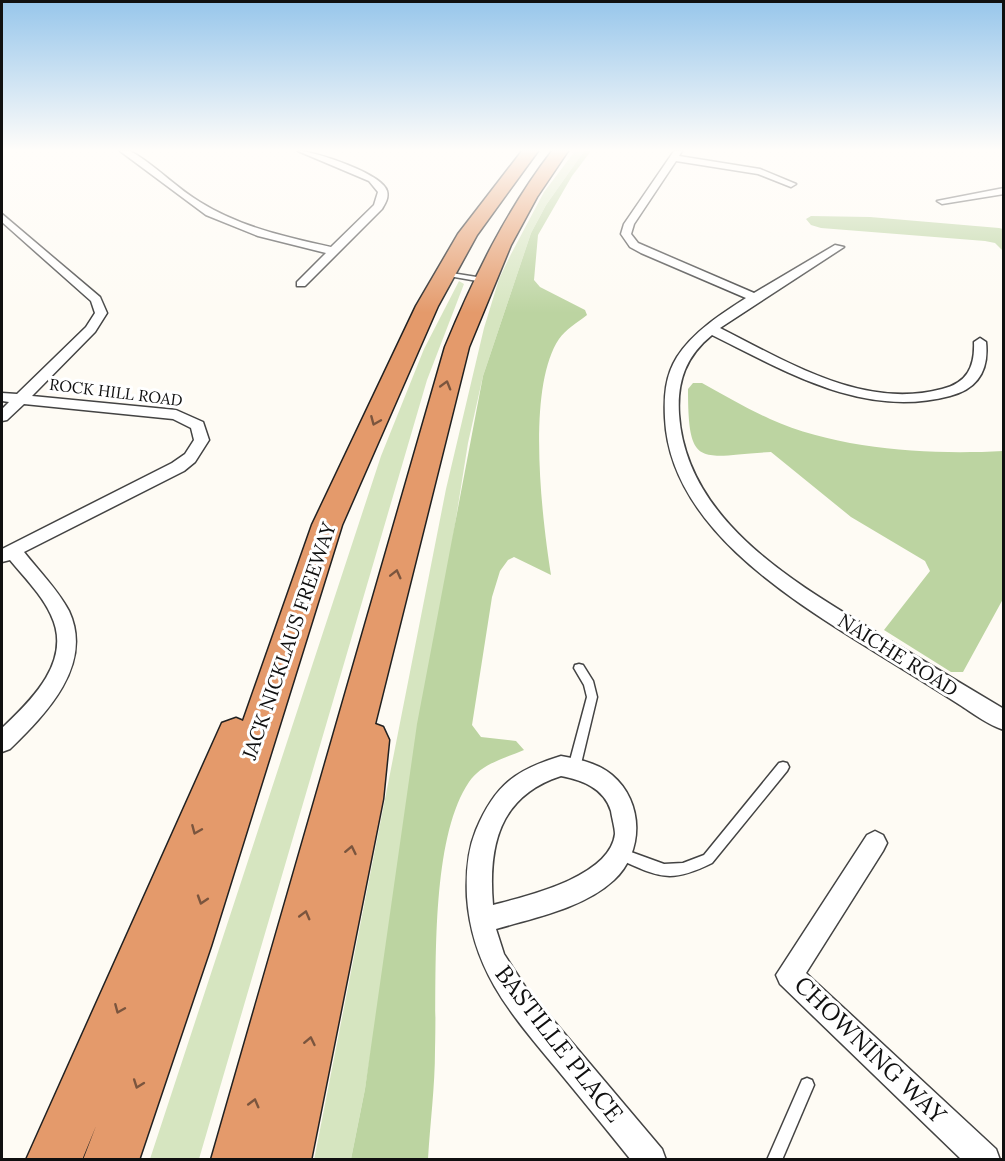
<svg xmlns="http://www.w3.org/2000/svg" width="1005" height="1161" viewBox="0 0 1005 1161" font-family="Lora,serif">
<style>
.green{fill:#d6e5c0}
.forest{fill:#bcd4a1}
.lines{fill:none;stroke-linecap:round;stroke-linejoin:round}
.service-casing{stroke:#434343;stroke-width:3}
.minor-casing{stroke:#434343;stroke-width:3}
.motorway-casing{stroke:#212121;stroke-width:3}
.service{fill:#fff;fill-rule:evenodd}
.minor{fill:#fff;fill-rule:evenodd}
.motorway{fill:#e49a6b;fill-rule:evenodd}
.oneway{stroke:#7a553e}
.labels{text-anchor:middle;stroke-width:6;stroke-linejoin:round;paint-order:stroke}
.far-street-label{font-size:16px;fill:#101010;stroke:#fff}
.street-label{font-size:20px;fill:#101010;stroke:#fff}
.near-street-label{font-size:24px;fill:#101010;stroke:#fff}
</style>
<rect width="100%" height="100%" fill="#fefbf4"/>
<g class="green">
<path d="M575,151H584L546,205L531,233L483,376L468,443L365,1089L351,1159L314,1160L446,489L484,328L499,279L511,254L544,192Z"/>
<path d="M459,281L464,284L427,380L199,1159H150L381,456L424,349Z"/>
</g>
<g class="forest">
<path d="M584,151H591L572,176L538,235L534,280L540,287L585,310L587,315C578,322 565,330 559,339C526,388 542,518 551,575L514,557L508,560L500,571L492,597L472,725L481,737L516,741L524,750C505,758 481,764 469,782C429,841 437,977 435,1050C435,1087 430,1123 428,1159H351L365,1089L417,724L483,376L531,233L546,205Z"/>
<path d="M811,216L870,217L999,228L1003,229V251L995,243L985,241L821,228L811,225L806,219Z"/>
<path d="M693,383H702C724,395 747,409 770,419C839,450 930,455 1003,451V599L963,672H951L884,630L930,571L925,561L851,517L771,452C700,456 688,471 688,389Z"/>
</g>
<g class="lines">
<g class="service-casing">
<g id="service">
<path d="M445,272L483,278L486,280L483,282L443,275V273Z"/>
<path d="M579,664L583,665L593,681L597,697L580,768L578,772L574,773L570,772L568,768L587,697L584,685L574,668L575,665Z"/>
<path d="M783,762L787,763L789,767L787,771L712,863C668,885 658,876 616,858L614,854L616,850L620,848L664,864L683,863L704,855L779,763Z"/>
<path d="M807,1078L812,1080L814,1085L782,1160H767L802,1080Z"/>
</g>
</g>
<g class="minor-casing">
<g id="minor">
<path d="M120,151H130L137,155C159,169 178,189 200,202C240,227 286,237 331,247L374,205L378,192L369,181L298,151C315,151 383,174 387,191C389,198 385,204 382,209L305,286H297V282L326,253L258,236L206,215Z"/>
<path d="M674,151H682L679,156L760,169L796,184L791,187L758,174L676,161L634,224L631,234L638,243L754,293L835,245L844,247L720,328C788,362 863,410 942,389C967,383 975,367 974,342L980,338L986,342C989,370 978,389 950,396C864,419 787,372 712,335C686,356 677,381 679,414C686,522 797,584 879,634C920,659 962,684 1004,709V730C988,725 974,714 960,705C935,689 909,673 883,657C799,604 670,531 665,418C664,397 665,376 677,357C693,332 721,314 746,298L641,253L630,247L621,234L624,224Z"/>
<path d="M1004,188V194L942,204L937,201Z"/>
<path d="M2,214L100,297L107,313L95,332L32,396L176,410L203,422L209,440L195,462L184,471L24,552C39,571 58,590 69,611C94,665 46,714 10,749L2,752V728C32,700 73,660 51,615C42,595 24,577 10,560L2,562V549L172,463L185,454L194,440L191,428L173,419L24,404L7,420L2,421V409L9,402L2,401V393L17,394L86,327L95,313L91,301L2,222Z"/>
<path d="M561,756C578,759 598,763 612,775C644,802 644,852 614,880C584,908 534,918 496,929L504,954L526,988L662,1149L666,1160H631C606,1129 581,1098 556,1068C511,1014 472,970 467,897C466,874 467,852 476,830C495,785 515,770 561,756ZM561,776C582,780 604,788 611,811C612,818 615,828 615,834C610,877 527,896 493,905C488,846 499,796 561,776Z"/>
<path d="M875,831L883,835L887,843L883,851L806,973L996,1149L1000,1160H962L780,984L776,975L867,835Z"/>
</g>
</g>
<g class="motorway-casing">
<g id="motorway">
<path d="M522,151H538L477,235L438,306L342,525L211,946L139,1160H83L96,1126L82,1160H26L222,723L236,718L243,721L312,525L416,306L458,234Z"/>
<path d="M552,151H568L537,197L511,245L469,347L375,724L383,727L389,740L383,799L311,1160H211L445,347C474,277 506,211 552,151Z"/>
</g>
</g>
<use href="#service" class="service"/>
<use href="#minor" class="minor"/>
<use href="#motorway" class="motorway"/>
</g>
<defs><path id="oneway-chevron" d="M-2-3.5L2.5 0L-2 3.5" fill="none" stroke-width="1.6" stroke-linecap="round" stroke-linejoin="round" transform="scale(1.5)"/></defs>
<g class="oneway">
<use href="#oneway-chevron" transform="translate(446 385) rotate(-74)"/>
<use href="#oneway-chevron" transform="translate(375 421) rotate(113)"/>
<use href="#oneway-chevron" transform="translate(396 574) rotate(-76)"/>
<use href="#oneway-chevron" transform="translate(196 830) rotate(113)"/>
<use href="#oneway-chevron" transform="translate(351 850) rotate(-78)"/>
<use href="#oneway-chevron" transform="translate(202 900) rotate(108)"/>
<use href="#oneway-chevron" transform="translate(305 915) rotate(-75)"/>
<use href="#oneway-chevron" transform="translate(119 1009) rotate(113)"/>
<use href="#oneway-chevron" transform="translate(310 1041) rotate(-78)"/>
<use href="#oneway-chevron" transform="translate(138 1084) rotate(110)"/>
<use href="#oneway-chevron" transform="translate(254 1103) rotate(-75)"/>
</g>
<linearGradient id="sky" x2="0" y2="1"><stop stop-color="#97c6eb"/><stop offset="0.48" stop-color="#fffdfa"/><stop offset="1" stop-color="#fffdfa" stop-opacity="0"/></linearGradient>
<rect width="1005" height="313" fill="url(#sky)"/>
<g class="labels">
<g class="far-street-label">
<text transform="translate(116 392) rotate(7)" y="6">ROCK HILL ROAD</text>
</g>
<g class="street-label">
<text transform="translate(289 641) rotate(-71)" y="7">JACK NICKLAUS FREEWAY</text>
<text transform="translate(898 655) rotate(32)" y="7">NAICHE ROAD</text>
</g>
<g class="near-street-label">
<text transform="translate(559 1044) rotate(52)" y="8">BASTILLE PLACE</text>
<text transform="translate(870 1050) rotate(44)" y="8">CHOWNING WAY</text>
</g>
</g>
<rect width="1005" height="1161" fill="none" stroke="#101010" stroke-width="6"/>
</svg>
